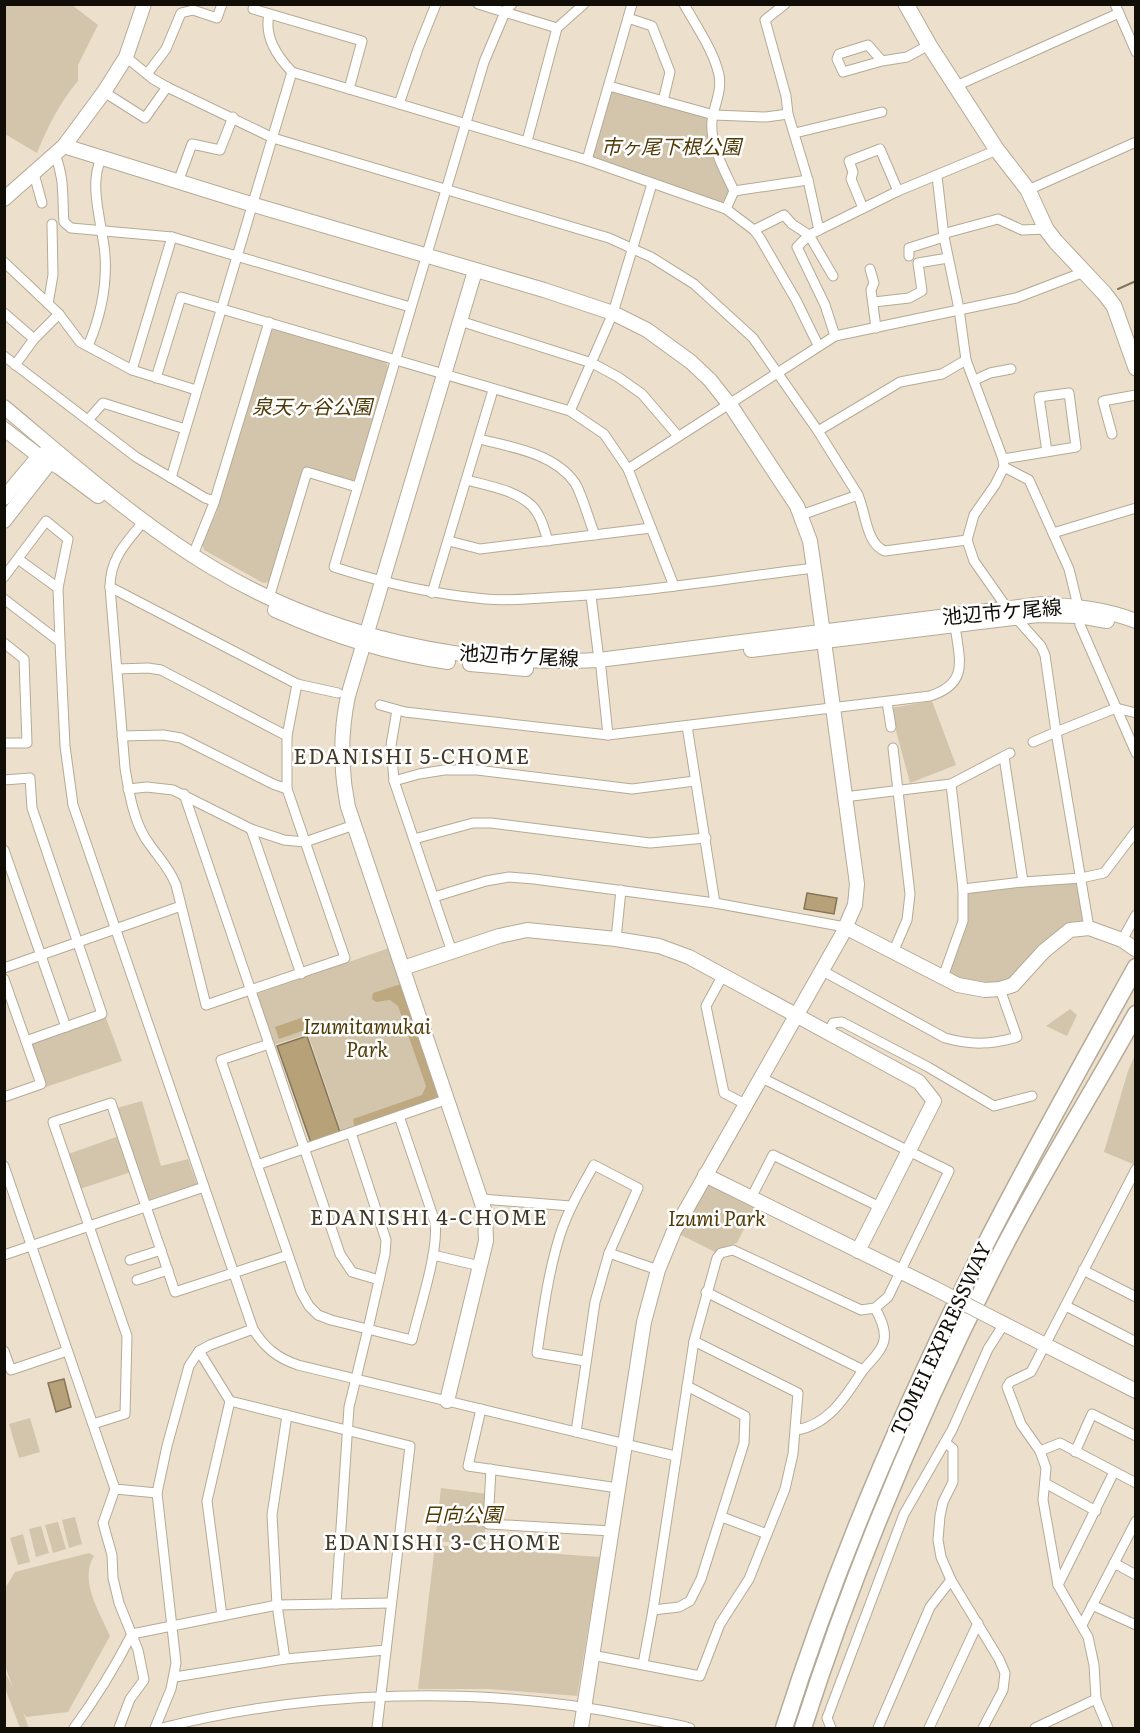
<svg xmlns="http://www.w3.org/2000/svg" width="1140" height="1733" viewBox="0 0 1140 1733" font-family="Literata,'Noto Sans JP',serif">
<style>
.green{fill:#d2c5ac}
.forest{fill:#bea880}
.water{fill:#b7a179;stroke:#857557;stroke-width:1.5}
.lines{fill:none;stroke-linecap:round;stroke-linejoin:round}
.stream{stroke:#857557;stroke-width:2}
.street-casing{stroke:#b5aa96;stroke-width:11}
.secondary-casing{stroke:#b5aa96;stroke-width:16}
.primary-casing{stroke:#b5aa96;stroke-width:17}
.highway-casing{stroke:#b5aa96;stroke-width:19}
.street{stroke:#fff;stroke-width:9}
.secondary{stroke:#fff;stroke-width:14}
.primary{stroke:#fff;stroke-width:15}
.highway{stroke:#fff;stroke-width:16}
.secondary-bridge-casing{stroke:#b5aa96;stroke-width:16;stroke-linecap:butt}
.secondary-bridge{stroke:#fff;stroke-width:14}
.labels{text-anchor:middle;stroke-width:5;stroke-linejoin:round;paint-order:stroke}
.park-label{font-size:20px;font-style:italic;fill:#503904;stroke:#fff}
.street-label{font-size:20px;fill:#110d07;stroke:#fff}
.neighbourhood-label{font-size:21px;letter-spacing:1.5px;fill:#423928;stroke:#fff}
</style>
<rect width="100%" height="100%" fill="#ece0cc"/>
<g class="green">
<path d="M5,4L72,5L98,25L78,65V81C60,102 47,128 37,153L5,134Z"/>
<path d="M609,86L714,115L713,143L734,191L726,209L587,160Z"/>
<path d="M276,328L385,360L388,367L355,479L352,481L304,468L269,582L263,583L204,550L202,543L216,514L270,332Z"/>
<path d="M932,701L956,765L910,783L890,708Z"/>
<path d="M1081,878L1089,928L1070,930L1000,989L943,977L963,921V889Z"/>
<path d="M392,947L444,1097L342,1134L308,1034L274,1045L256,994Z"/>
<path d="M1070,1009L1077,1015L1067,1036L1046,1026Z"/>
<path d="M106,1018L122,1061L46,1087L31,1043Z"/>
<path d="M1135,1055V1165L1104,1152L1128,1071Z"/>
<path d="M142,1101L161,1166L188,1159L197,1184L148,1200L117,1108Z"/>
<path d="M119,1136L131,1172L80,1189L68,1154Z"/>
<path d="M706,1181L756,1205L737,1243L725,1247L717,1253L679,1234Z"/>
<path d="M30,1418L40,1452L19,1458L9,1424Z"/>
<path d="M441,1488L488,1494L484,1545L435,1541Z"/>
<path d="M75,1517L82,1544L69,1548L62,1520Z"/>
<path d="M58,1522L66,1549L53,1553L45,1525Z"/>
<path d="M41,1526L49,1553L36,1557L29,1529Z"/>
<path d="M23,1534L30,1562L18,1565L10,1538Z"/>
<path d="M435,1545L600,1557L577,1696L489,1689H418Z"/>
<path d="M89,1553L94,1556C79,1581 99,1611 110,1636L68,1712L26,1717L23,1712L29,1728H20L5,1688V1672L13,1688L5,1666L4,1590L15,1572Z"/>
</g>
<g class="forest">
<path d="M404,983L443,1097L356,1127L354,1125L353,1119L422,1095L426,1086L398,1006L390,1000L376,1002L372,999L373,993Z"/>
<path d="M304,1017L309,1022L308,1029L279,1039L275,1027Z"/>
</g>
<g class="water">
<path d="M807,893L837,898L834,914L804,909Z"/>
<path d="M307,1036L340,1132L311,1143L277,1046Z"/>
<path d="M64,1379L71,1407L56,1412L48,1383Z"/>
</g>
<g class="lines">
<path class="stream" d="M1118,289L1136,281"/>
<g class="street-casing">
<g id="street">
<path d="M478,4L557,28"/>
<path d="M512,4L506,10L484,62L334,567C383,583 433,594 485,599C509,601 533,599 557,597C643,593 729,578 815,568"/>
<path d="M684,4C696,26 714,51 719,75C722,92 714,105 712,121C710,146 724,169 734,191L726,209"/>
<path d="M785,4L765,20L786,96L788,114L808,180L819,230"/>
<path d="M1115,4L1136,52"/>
<path d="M253,9L362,41L349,89"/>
<path d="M269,14C264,37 277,56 292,72L587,160L726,209L754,230L760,238L796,300L818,345"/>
<path d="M628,18L652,26L670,72L663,101"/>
<path d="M126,57L153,79L167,87L273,138L609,238L651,257L694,284L753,338L818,431L858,495C866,513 866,544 885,551L967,540"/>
<path d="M882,61L868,45L839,54L837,59L843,72L882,61L907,57L929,45"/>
<path d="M147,74L166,49L181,13L193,10L217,18L222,4"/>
<path d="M609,86L714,115L766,117L788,114"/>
<path d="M956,86L1119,13"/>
<path d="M104,92L145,118L167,87"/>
<path d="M399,104L418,49L436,4"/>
<path d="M795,133L882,112"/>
<path d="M527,141L557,28L584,4"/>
<path d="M55,155C65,179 62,197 64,222L71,228L172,237L410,307"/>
<path d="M587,160L632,4"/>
<path d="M34,174L42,203"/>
<path d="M937,176L944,237L959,309L966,360L1003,459L1004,467L995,485L974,515L967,540L974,561L1007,608L1041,646L1045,655L1056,732L1116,708L1136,713"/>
<path d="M178,182L192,144L220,150L233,117"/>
<path d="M1028,190L1136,142"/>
<path d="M734,191L808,180"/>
<path d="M863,208L851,179L853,172L849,161L880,149L898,191"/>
<path d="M754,230L784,215L792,224L809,235L898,191L997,150"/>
<path d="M909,256V248L944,237L946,233L998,219L1022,230L1046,229"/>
<path d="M4,262L59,314L80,342L132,370L196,390"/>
<path d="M870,269L874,283L871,290L876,328"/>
<path d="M833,276L809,235L797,247L825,305L835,336"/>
<path d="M874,302L909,298L922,291L918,263L948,258"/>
<path d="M48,304L53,275L52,224"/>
<path d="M4,313L34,339"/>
<path d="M460,321L592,363L618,377L642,394L678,436"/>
<path d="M88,346C100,318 107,285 105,255C103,226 88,186 101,159"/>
<path d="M4,356L136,457L205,498L214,501"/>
<path d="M15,365L34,339L59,314"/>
<path d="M132,370L172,237"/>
<path d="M156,378L181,297L570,411L604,434L628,469L674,586"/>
<path d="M975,380L990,373L1011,369"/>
<path d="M570,411L613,313L652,184"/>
<path d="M88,420L103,403L185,429"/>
<path d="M818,431L900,382L942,374L966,360"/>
<path d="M1112,434L1103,401L1136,395"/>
<path d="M479,439C511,447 554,453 575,483C582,494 589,521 595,535"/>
<path d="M1003,459L1076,447L1069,393L1039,397L1047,452"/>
<path d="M1004,467L1029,480L1069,569L1078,606L1080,625L1136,753"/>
<path d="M628,469L835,336L1016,298L1084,272"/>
<path d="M171,478L292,72"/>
<path d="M467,480C488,486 516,490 532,506C541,515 544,529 548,541"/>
<path d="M801,515L858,495"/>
<path d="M1053,533L1136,508"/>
<path d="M449,541L480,549L651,528"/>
<path d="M193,555L214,503L269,322"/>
<path d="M18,559L58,588"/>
<path d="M4,577L46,521L68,539L58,588L60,642"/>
<path d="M110,587L297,684"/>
<path d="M432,593L493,390"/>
<path d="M591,596L599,660"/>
<path d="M269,598L307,472L357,487"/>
<path d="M4,599L60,642L65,746L73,805L253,1329C264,1347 277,1358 298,1365L676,1456"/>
<path d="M4,643L24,659L27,743H4"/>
<path d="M601,668L608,735"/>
<path d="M117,669L148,668L161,670L287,736V789L345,958L206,1005L176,885C170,869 160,859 150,845C134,825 129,793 125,768L110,587C110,561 123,546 139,527"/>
<path d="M887,702L891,727"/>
<path d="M380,705L405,712L608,735L930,696C970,683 959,659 955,625"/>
<path d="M397,710L391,745L394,781L452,952"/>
<path d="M687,726L715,903"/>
<path d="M122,736L163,735L181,738L273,784L287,789"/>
<path d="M287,736L297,684L338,693"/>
<path d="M1033,742L1056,732L1089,928"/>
<path d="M893,748L910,894L907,920L894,950"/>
<path d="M1004,757L1023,882"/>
<path d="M4,780L30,778L32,808L102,1014L26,1041"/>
<path d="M394,781L419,774L444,770H477L632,789L695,781"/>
<path d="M128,789L147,787L173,790L251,829L284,840L305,842L354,825"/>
<path d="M184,794L269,1044"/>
<path d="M844,797L951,784L1010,753"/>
<path d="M251,829L301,974"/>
<path d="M414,839L473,823H491L650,843L706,838"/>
<path d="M4,850L66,1027"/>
<path d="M963,889L1023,882L1081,878L1104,873L1136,831"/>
<path d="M434,897L486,881L509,877L534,879L715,903L845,927"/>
<path d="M616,939L621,890"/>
<path d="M1122,940L1136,915"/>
<path d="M4,968L181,906"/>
<path d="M821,970L945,1038C971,1045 991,1045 1017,1037L1000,989"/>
<path d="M723,975L706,1006L724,1093L745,1104"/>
<path d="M943,977L963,921V889L951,784"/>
<path d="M4,979L41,1084L4,1097"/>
<path d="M829,1032L833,1023L842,1022L928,1067L994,1106L1032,1096"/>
<path d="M257,1165L448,1099"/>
<path d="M4,1166L115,1489L157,1493"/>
<path d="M751,1198L773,1155L880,1207"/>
<path d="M482,1199L571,1206"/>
<path d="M609,1253L658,1270"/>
<path d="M4,1255L204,1187"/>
<path d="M433,1255L480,1266"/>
<path d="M130,1260L161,1250"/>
<path d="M1083,1270L1136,1297"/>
<path d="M137,1280L168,1270"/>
<path d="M379,1280L352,1272L340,1254L269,1044L221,1060L301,1292L309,1306L318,1315L331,1320L412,1340C419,1309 439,1252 435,1222L399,1116"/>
<path d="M706,1292L863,1370C885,1346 892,1339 875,1308"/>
<path d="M1066,1306L1136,1342"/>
<path d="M4,1351L11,1370L67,1351"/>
<path d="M199,1351L210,1345L253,1329"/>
<path d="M481,1409L468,1466L618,1488"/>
<path d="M93,1424L125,1414L127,1336L53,1122L111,1103L175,1292L288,1255"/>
<path d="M796,1430C829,1425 846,1396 863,1370"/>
<path d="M576,1432L595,1302L609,1253L638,1188L594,1165C581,1188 568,1210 560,1235C548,1273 543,1313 537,1353L585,1361"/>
<path d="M945,1442L953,1449V1482L943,1502L940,1516L938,1540L941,1557L951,1580L999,1659L1005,1673L1003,1690L983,1728"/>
<path d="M1040,1451L1060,1443L1136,1483"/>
<path d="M1075,1452L1092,1414L1136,1436"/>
<path d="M491,1469L488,1524L612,1531"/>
<path d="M1045,1483L1096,1511"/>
<path d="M115,1489L103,1523L112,1555L113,1578L119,1603L138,1650L144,1680L130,1699L119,1728"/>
<path d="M722,1517L767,1534"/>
<path d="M1114,1563L1136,1575"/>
<path d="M1058,1585L1114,1472"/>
<path d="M336,1604L349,1407L368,1329L385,1254L386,1240L351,1133"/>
<path d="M1092,1605L1136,1625"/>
<path d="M653,1610L679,1607L690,1601L701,1579L744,1443L745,1416L687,1386"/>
<path d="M222,1616L207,1501L230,1401"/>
<path d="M1082,1625L1136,1521"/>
<path d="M592,1655L700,1676L720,1624L749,1579L785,1489L793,1454L798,1393L694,1341"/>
<path d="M285,1659L277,1605L272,1515L287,1415"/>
<path d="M643,1664L653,1610L694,1341L717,1258L721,1253L733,1250L861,1310L875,1308L888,1297L949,1171L760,1077"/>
<path d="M175,1677L285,1659L386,1650"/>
<path d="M74,1728C96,1698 115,1667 132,1634L277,1605L391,1603"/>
<path d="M155,1728L171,1689L176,1663L157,1493L167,1446L189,1366L199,1351L230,1401L410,1446L377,1728"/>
<path d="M162,1728C312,1690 481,1685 632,1716C651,1720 671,1723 690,1728"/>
<path d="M831,1728L827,1718L904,1514L952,1430L988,1349L1004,1324"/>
<path d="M878,1728L930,1607L951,1580"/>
<path d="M929,1728L978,1623"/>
<path d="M1035,1728L1096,1699"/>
<path d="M1108,1728L1096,1699L1094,1665L1088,1637L1058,1585L1043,1500L1046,1468L1040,1451L1021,1424L1007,1387L1010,1382L1031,1372L1136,1169"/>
</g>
</g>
<g class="secondary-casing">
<g id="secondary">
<path d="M64,146L254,205L544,290L613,313L647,330L691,362L710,380L733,409L797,506L810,541L815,575L857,884L855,905L842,935L674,1231L658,1270L644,1322L581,1728"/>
<path d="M4,199L64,146L104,92L126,57L144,4"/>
<path d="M4,407C71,463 138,523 213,568C328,637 466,667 599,660L1042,604C1074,606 1105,609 1136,621"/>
<path d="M4,429L39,456L59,467L98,496"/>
<path d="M4,498L39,456L48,452"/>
<path d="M4,521L50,462L53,454"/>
<path d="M275,610C330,635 388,654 448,662"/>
<path d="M751,650L1038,615L1079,616L1107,621"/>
<path d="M470,664L526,669"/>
<path d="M845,927L958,985L985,990L1000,989L1013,985L1044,951L1070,930L1089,928L1122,940L1135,949"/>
<path d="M403,968L499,936L527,930L616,939L659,946L689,957L919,1082L934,1101L858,1251"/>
<path d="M705,1175L934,1288"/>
<path d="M998,1321L1136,1391"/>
<path d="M447,1401L486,1241L485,1212L348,807C340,768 340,734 348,696L475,271"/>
</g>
</g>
<g class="primary-casing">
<path id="primary" d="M906,4L929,45L997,150L1028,190L1046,229L1056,242L1104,293L1114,306L1136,368"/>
</g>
<g class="highway-casing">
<g id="highway">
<path d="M784,1728C835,1567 902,1410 978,1259C1028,1160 1082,1064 1136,967"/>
<path d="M803,1728C856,1563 924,1402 1004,1247C1045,1168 1093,1092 1136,1014"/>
</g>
</g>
<use href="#street" class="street"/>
<use href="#secondary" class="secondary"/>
<use href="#primary" class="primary"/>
<use href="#highway" class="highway"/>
<g class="secondary-bridge-casing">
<path id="secondary-bridge" d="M934,1288L998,1321"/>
</g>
<use href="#secondary-bridge" class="secondary-bridge"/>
</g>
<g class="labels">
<g class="park-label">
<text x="671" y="154">市ヶ尾下根公園</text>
<text x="312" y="414">泉天ヶ谷公園</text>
<text x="367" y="1034">Izumitamukai<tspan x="367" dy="23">Park</tspan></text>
<text x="717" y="1226">Izumi Park</text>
<text x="462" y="1522">日向公園</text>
</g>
<g class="street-label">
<text transform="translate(1002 612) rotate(-5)" y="7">池辺市ケ尾線</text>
<text transform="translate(519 656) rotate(3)" y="7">池辺市ケ尾線</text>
<text transform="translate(941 1339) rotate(-65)" y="7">TOMEI EXPRESSWAY</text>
</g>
<g class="neighbourhood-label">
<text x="412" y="764">EDANISHI 5-CHOME</text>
<text x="429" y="1225">EDANISHI 4-CHOME</text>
<text x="443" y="1550">EDANISHI 3-CHOME</text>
</g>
</g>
<rect width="1140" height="1733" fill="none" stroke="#110d07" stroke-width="12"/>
</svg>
